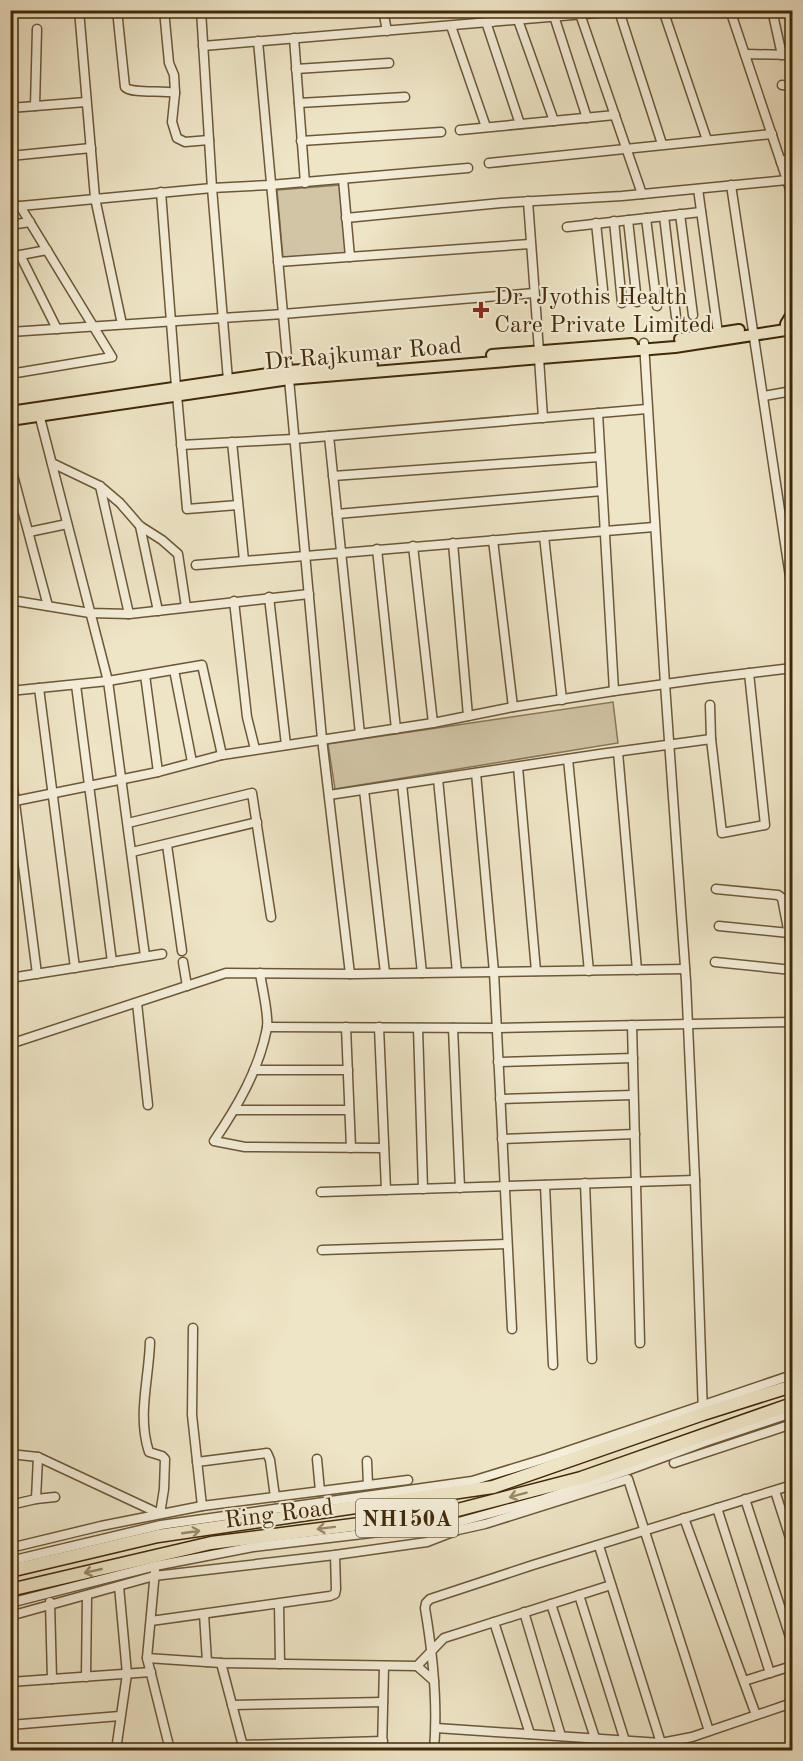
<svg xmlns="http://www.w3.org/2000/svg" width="803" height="1761" viewBox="0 0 803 1761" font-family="'Old Standard TT',serif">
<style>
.green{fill:#d1c5a6;stroke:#897756;stroke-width:1.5}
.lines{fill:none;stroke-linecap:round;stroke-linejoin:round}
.minor-casing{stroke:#6c5837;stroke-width:11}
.major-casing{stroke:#412907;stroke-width:14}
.highway-casing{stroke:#412907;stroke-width:15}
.minor{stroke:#f4eeda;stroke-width:8}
.major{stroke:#eee5c6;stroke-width:10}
.highway{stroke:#eee5c6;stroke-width:12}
.oneway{stroke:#988766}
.poi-dot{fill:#8f2418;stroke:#f4eeda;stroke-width:2}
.labels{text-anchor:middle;stroke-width:4.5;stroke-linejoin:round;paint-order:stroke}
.shield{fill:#f4eeda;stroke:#776446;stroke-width:1.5}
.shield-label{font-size:22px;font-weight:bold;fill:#412907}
.poi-label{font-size:24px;fill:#412907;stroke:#f4eeda;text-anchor:start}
.street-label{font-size:24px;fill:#412907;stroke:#f4eeda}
</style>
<rect width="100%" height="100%" fill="#eee5c6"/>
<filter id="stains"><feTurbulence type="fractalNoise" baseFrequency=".00333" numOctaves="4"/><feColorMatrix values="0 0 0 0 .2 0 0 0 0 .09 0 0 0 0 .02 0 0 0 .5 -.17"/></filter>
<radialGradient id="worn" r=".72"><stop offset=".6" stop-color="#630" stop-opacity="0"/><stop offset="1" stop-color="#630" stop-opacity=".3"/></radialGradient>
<g class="green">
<path d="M340,185L346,253L283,258L277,190Z"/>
<path d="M613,702L618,743L335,789L328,744Z"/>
</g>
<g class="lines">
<g class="minor-casing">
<g id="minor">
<path d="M79,10L95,198L122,324"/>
<path d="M117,10L125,87C132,94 162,90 175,93L172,122L177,138L185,142L209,140"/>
<path d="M164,10L169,63L174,75L175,93"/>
<path d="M201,10L212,188L228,380"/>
<path d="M383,10L387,31"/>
<path d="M491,10L492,22"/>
<path d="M663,10L707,140"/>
<path d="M730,10L792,195"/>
<path d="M772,10L782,55"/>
<path d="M619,11L662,144"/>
<path d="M580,14L642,194"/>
<path d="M554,16L587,118"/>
<path d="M518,20L554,121"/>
<path d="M486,22L520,124"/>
<path d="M451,26L486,127"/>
<path d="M294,38L305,183"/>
<path d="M258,41L322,739L350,974"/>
<path d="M203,46L632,10"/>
<path d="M745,54L792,55"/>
<path d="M296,69L389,63"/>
<path d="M782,85L792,86"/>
<path d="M299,103L405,97"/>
<path d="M35,106L37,29"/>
<path d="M10,108L86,102"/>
<path d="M460,130L615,115"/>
<path d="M301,141L441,132"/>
<path d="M10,156L91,148"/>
<path d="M781,162L792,156"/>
<path d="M489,163L772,134"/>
<path d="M343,179L350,257"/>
<path d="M731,185L792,590"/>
<path d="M698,189L718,333"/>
<path d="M161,192L176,387"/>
<path d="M528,201L539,351"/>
<path d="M10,207L212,188L270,185L468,168"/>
<path d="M680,214L693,315"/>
<path d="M664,216L676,317"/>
<path d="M346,218L501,203L622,196L787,180"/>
<path d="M646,218L657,306"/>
<path d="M628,220L637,302"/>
<path d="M614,221L622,303"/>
<path d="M596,223L604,299"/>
<path d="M10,225L30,222"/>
<path d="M567,227L701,212"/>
<path d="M20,255L57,329"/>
<path d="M10,257L47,250"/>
<path d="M278,262L530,244"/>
<path d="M10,332L283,314L534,293"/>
<path d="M644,343L665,684L686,981L695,1180L703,1414"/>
<path d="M539,358L543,418"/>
<path d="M10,374L112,357L20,206"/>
<path d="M177,395L187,509L238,505"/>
<path d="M764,396L792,391"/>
<path d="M38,410L108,681L145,956"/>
<path d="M598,413L614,691"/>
<path d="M329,436L360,734"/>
<path d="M232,442L244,560"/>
<path d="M181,445L294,439L647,409"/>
<path d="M52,463L100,486L120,503L140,526L162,540L178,554L186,607"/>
<path d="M10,464L48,606"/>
<path d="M333,476L599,457"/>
<path d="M100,486L129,614"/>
<path d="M337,514L602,491"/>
<path d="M140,526L158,611"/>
<path d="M29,532L67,524"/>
<path d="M544,536L562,700"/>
<path d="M493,540L513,707"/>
<path d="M453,543L468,716"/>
<path d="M413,546L433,723"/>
<path d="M377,549L396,729"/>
<path d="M196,565L654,527"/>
<path d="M269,597L286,745"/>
<path d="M10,600L90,613L129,614L309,594"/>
<path d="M234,601L247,717L255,749"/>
<path d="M174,670L192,762"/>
<path d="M145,675L158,772"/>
<path d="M76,685L112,962"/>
<path d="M39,688L75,968"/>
<path d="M10,691L108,681L202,665L222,755"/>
<path d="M710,705L711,739L722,833L765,825L749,673"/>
<path d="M618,752L637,970"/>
<path d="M568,759L589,971"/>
<path d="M10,764L37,974"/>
<path d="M518,767L536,971"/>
<path d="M476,773L494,972L512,1329"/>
<path d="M438,779L457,972"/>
<path d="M402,784L422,973"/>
<path d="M364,790L385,973"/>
<path d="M329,795L600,754L711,739"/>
<path d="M10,802L158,772L222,755L433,723L513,707L614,691L709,678L792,668"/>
<path d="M128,823L252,793L271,917"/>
<path d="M167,845L182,951"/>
<path d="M132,852L257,822"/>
<path d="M716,889L778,895L782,898L792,950"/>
<path d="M719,926L789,933"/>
<path d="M183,962L187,986"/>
<path d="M715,962L792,970"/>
<path d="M260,973C262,988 269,1014 267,1028C259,1070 237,1107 214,1141L245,1147L384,1148"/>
<path d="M10,978L162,954"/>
<path d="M137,1003L148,1105"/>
<path d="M632,1025L640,1343"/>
<path d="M267,1027L497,1028L792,1022"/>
<path d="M346,1027L351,1148"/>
<path d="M379,1027L386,1190"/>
<path d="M418,1028L423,1189"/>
<path d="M453,1028L460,1188"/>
<path d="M10,1044L226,973L354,974L685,969"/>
<path d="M498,1062L633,1058"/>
<path d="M254,1070H348"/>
<path d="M500,1099L633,1095"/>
<path d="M235,1110H349"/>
<path d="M502,1139L635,1134"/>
<path d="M585,1183L592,1359"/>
<path d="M545,1185L553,1365"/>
<path d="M321,1192L695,1180"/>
<path d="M322,1250L507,1244"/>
<path d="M193,1328L192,1415L202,1506"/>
<path d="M150,1342C149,1379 137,1416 149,1452L162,1456L165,1459L164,1489L160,1514"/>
<path d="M10,1454L38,1457L160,1514"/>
<path d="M317,1459L320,1491"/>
<path d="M367,1461L368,1485"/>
<path d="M197,1462L267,1453L270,1460L275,1497"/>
<path d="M674,1463L792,1424"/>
<path d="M775,1491L792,1544"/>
<path d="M36,1499L38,1457"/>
<path d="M745,1499L792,1643"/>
<path d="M10,1505L36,1499L55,1497"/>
<path d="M717,1508L770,1673"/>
<path d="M684,1518L756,1715"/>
<path d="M599,1546L661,1743"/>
<path d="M10,1548L101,1526L202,1506L408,1480"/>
<path d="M10,1561L161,1525L472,1481L547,1458L792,1375"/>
<path d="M155,1571L147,1658L170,1750"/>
<path d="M579,1595L625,1741"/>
<path d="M50,1602L52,1679"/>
<path d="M10,1603L155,1566L253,1547L455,1523L543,1499L626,1471L705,1442L792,1413"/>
<path d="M279,1604L280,1664"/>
<path d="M551,1604L595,1738"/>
<path d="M524,1612L561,1736"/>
<path d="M204,1614L207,1662"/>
<path d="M10,1616L154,1576L335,1555L427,1542L458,1530L485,1524L628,1479L709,1731"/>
<path d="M151,1621L330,1596L335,1594L336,1589L335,1555"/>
<path d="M494,1622L530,1734"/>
<path d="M147,1658L221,1663L417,1666L444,1638L611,1585"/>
<path d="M221,1663L244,1750"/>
<path d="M417,1666L434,1681"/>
<path d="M86,1677L87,1596"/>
<path d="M744,1681L792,1666"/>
<path d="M10,1682L151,1672"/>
<path d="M232,1705L383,1702"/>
<path d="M10,1725L120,1716"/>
<path d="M436,1728L661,1743L692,1737L792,1703"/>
<path d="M242,1745L383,1741"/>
<path d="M116,1750L127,1674L119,1586"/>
<path d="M382,1750L384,1666"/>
<path d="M434,1750C438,1703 433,1655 425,1608L426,1603L430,1599L533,1565L792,1485"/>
</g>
</g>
<g class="major-casing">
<g id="major">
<path d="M786,330V324L792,314"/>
<path d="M680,339L739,330"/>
<path d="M492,355L632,344"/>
<path d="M10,412L288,371L372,365"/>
<path d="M10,420L289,379L675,347L792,329"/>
</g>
</g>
<g class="highway-casing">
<g id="highway">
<path d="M10,1571L158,1536L493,1487L703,1414L792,1386"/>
<path d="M10,1590L211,1543L446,1513L581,1478L792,1404"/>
</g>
</g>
<use href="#minor" class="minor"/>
<use href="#major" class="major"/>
<use href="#highway" class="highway"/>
</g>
<defs><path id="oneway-shaft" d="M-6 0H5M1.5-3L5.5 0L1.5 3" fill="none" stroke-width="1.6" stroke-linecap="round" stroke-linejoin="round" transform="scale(1.5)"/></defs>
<g class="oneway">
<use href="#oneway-shaft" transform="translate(518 1495) rotate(165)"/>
<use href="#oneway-shaft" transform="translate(326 1528) rotate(173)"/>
<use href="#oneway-shaft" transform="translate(191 1532) rotate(-8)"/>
<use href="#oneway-shaft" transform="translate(93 1571) rotate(167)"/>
</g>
<path class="poi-dot" d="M478 301h6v6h6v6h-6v6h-6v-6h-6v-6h6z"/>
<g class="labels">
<rect class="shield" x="356" y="1499" width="102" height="38" rx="4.5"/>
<g class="shield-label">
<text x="407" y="1526">NH150A</text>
</g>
<g class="poi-label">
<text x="494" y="304">Dr. Jyothis Health<tspan x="494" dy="28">Care Private Limited</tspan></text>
</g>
<g class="street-label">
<text transform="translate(363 353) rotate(-5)" y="8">Dr Rajkumar Road</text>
<text transform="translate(279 1513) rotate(-7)" y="8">Ring Road</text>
</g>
</g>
<rect width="803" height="1761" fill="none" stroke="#eee5c6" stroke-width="36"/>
<rect x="12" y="12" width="779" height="1737" fill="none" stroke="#412907" stroke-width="3"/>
<rect x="18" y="18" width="767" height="1725" fill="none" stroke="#412907" stroke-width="1.5"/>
<rect width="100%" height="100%" filter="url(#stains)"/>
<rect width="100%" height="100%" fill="url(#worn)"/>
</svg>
